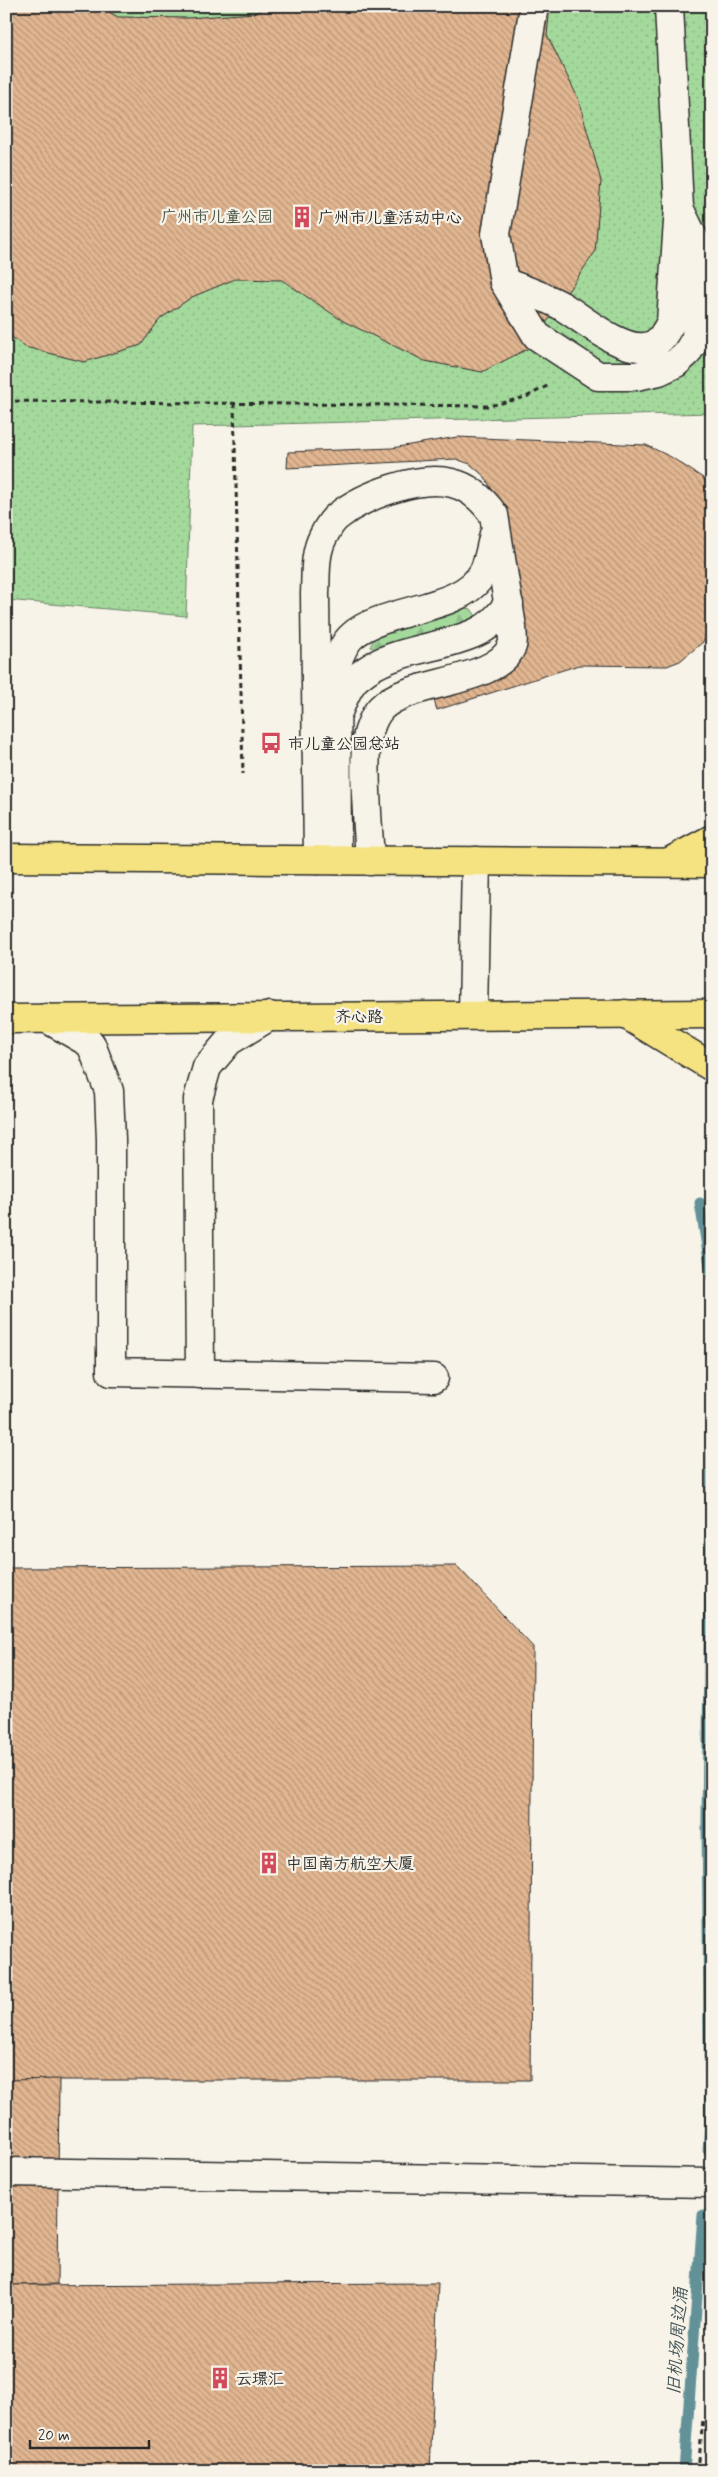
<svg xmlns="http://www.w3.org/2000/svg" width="718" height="2477" viewBox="0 0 718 2477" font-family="Mynerve,'LXGW WenKai TC',sans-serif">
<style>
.forest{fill:url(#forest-firs);stroke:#688264}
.park{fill:url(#park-dots);stroke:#688264}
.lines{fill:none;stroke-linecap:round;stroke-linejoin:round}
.stream{stroke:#629298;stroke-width:11}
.building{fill:url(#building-back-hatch);stroke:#2b2b2b}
.minor-casing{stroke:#2b2b2b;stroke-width:31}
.major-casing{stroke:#2b2b2b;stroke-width:31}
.path{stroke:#2b2b2b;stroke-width:3;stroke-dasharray:5 4;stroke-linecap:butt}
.minor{stroke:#f7f3e8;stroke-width:28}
.major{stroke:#f5e382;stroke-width:28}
.labels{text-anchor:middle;stroke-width:4.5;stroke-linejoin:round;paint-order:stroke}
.park-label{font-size:16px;fill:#495647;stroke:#f7f3e8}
.poi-label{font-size:16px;fill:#2b2b2b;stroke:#f7f3e8;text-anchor:start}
.street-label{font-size:16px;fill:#2b2b2b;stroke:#f7f3e8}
.water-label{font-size:18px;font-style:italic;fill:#425658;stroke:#f7f3e8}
</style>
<defs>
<pattern id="forest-firs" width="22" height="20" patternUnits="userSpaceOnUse" patternTransform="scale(1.25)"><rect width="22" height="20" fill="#a4d99c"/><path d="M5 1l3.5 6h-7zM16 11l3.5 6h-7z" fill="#8dba87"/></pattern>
<pattern id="park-dots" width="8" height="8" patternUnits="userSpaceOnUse" patternTransform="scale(1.25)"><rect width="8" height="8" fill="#a4d99c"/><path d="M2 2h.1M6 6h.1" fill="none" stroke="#8dba87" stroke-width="1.8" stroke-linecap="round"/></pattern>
<pattern id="building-back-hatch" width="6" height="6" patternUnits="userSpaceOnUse" patternTransform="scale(1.25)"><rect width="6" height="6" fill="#e1b691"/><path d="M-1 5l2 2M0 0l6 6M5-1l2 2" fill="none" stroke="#b79477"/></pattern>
</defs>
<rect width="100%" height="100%" fill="#f7f3e8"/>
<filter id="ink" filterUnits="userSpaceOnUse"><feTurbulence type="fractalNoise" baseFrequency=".02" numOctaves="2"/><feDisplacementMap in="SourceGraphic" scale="10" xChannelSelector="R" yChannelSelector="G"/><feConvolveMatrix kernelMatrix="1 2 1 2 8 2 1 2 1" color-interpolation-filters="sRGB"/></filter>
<g filter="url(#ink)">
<path class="forest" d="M459,607L471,609L479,620L380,650L370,647L375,637Z"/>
<path class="park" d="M6,6H708L712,113V413L192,426L186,616L6,600Z"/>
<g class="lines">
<g class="stream">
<path d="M700,1203L712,1278"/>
<path d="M708,2150L710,2125L707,1821L712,1411"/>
<path d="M684,2471L703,2215"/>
</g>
</g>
<g class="building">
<path d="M6,6H99L118,17L188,18L254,13L268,6H550L547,35L578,98L601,181L595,252L529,348L482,372L425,361L343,321L282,280L235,279L192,297L160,319L141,345L84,362L25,347L6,333Z"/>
<path d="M457,437L646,445L671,457L703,478L710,490L712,513V625L703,642L680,661L667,666L579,665L437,710L432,694L521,655L527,643L503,510L485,477L470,464L456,459L287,468L288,452L392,448Z"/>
<path d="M457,1566L533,1647L530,2080H6V1568Z"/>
<path d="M59,2079L57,2284L6,2285V2080Z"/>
<path d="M438,2283L430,2471H6V2285Z"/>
</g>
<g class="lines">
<g class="minor-casing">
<g id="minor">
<path d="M534,6L496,234L504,282L537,336L598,376H636L659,371L676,363L687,353L696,338L699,249L679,208L669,6"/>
<path d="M504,282C522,289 543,296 560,305C583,318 618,350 645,347C659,346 665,333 671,322L679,208"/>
<path d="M338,712C343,700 348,684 359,676C391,648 440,650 477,632C491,626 499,615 509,604"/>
<path d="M318,860L315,594C316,576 314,554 323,537C326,531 332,520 338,516C364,495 419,475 452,483C470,487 484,501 494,515L512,627C512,632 514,641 512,646C497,684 407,680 381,708C376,713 372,722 370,728C360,749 369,833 370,861"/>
<path d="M337,860L336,666C340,655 343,644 352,636C384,607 464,612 484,571C489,560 491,546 494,534"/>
<path d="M473,1015L476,861"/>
<path d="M46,1018L91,1044L109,1091L111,1140V1372L434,1378"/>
<path d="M200,1374L198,1099L207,1067L229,1041L270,1016"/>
<path d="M6,2172L712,2183"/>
</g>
</g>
<g class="major-casing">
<g id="major">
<path d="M6,858L712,863"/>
<path d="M671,861L712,839"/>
<path d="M625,1014L712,1067"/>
<path d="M6,1019L712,1014"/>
</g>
</g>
<g class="path">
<path d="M6,401L489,406L526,397L549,385"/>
<path d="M234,403L243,774"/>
<path d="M698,2471L703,2419"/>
</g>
<use href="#minor" class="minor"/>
<use href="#major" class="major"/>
</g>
</g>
<defs>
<g id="building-bare" transform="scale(1.725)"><path d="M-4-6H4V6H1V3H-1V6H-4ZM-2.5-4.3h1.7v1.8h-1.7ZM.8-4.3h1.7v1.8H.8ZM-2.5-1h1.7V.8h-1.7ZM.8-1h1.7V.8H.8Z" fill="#d1495b" stroke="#f7f3e8" stroke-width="2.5" paint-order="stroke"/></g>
<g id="bus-bare" transform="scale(1.725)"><path d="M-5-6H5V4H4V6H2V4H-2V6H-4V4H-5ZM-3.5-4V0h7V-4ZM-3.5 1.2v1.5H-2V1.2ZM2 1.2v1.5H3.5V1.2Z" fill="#d1495b" stroke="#f7f3e8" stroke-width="2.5" paint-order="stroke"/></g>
</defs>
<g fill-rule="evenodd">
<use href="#building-bare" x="302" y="217"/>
<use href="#bus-bare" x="271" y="743"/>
<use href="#building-bare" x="269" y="1863"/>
<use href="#building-bare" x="220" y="2378"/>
</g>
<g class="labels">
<g class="park-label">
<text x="217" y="222">广州市儿童公园</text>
</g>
<g class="poi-label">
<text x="318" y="223">广州市儿童活动中心</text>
<text x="288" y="749">市儿童公园总站</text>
<text x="286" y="1869">中国南方航空大厦</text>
<text x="236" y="2384">云璟汇</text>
</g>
<g class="street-label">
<text x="359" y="1022">齐心路</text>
</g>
<g class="water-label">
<text transform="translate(677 2341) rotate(-86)" y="6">旧机场周边涌</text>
</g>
</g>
<rect width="718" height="2477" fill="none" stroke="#f7f3e8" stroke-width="25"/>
<rect x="12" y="12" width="693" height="2452" fill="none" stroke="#2b2b2b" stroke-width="2" filter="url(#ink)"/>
<path d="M30 2440v8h119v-8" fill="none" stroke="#2b2b2b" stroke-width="2.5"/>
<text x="38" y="2440" font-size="15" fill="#2b2b2b" stroke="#f7f3e8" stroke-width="4" paint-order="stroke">20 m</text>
</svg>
